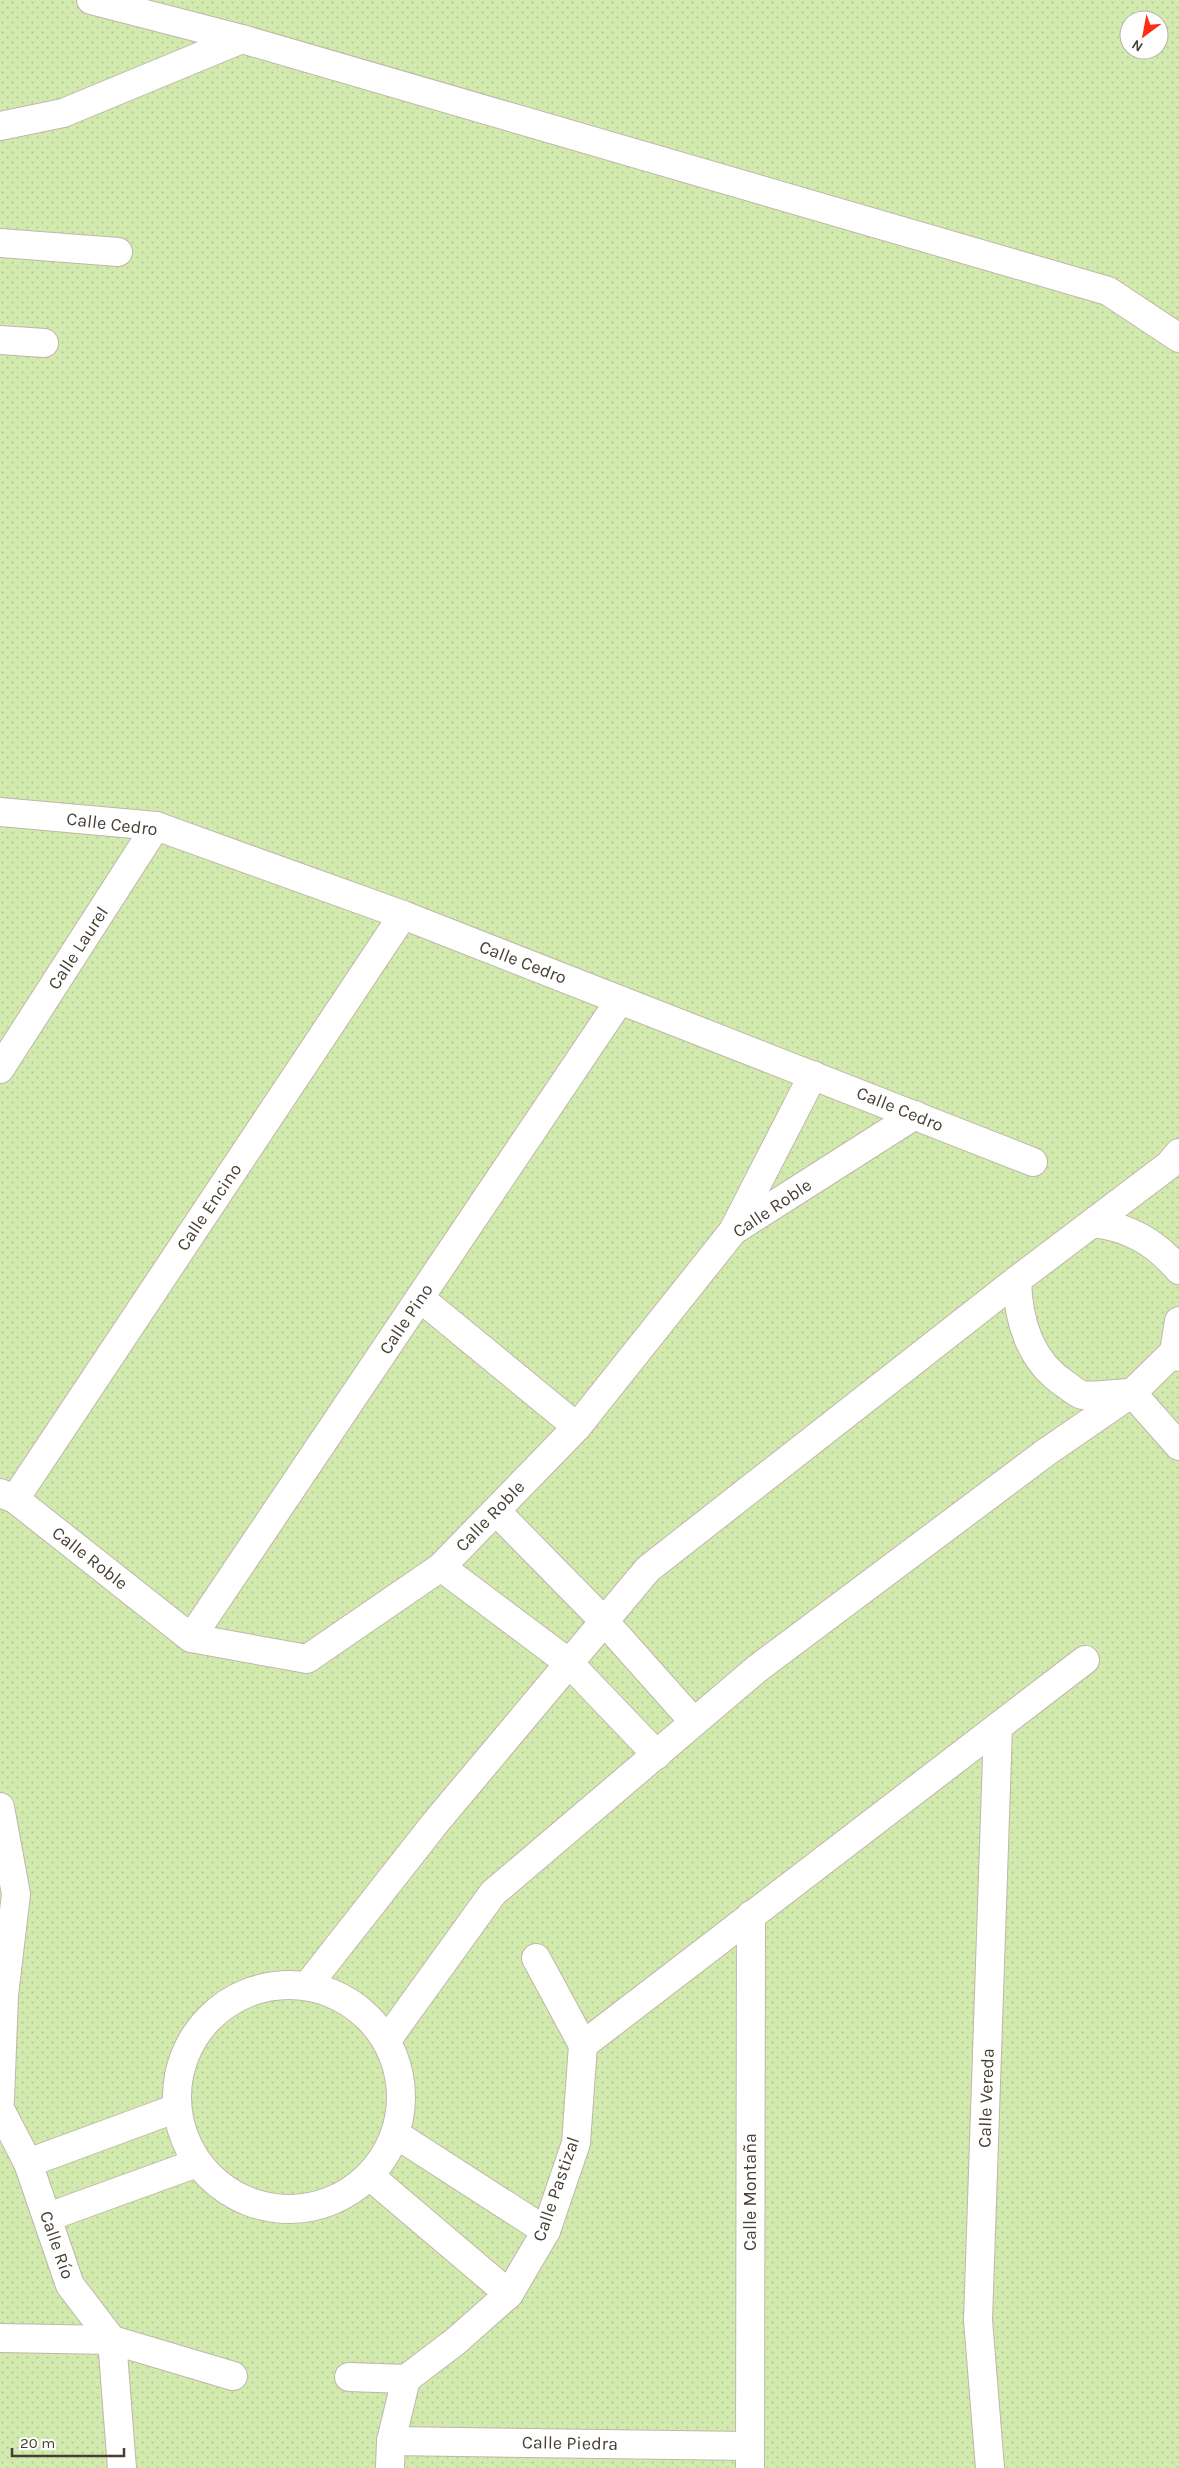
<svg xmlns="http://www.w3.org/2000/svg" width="1179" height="2468" viewBox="0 0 1179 2468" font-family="Karla,sans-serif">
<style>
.park{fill:url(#park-dots);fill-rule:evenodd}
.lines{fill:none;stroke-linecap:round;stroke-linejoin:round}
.minor-casing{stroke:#c0b7a9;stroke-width:30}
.minor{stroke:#fff;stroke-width:28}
.labels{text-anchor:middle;stroke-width:4;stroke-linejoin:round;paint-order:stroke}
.street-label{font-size:18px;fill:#473f35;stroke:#fff}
</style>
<defs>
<pattern id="park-dots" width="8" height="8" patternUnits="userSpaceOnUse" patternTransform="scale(1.25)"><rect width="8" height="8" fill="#d2eaae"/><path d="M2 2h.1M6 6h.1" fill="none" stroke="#b6ca96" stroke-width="1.8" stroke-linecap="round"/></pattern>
</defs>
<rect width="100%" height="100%" fill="#f4efe7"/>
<path class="park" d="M0,0H1179V2468H0ZM1129,20H1159V50H1129Z"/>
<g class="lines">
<g class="minor-casing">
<g id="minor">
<path d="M91,0L242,39L1108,291L1179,338"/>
<path d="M0,126L63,113L242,39"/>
<path d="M0,243L118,252"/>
<path d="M0,340L44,343"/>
<path d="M0,812L156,826L403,915L1033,1162"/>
<path d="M0,1069L156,826"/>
<path d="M1093,1223C1129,1227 1155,1242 1179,1270"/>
<path d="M734,1229L813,1075"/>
<path d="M1017,1280C1018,1320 1030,1361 1065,1384C1070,1387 1076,1393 1082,1395C1095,1397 1118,1393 1132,1393L1179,1446"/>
<path d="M420,1298L577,1427"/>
<path d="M1179,1321L1174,1352L1179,1357"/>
<path d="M0,1493L15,1499L191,1638L307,1659L441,1567L577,1427L733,1231L915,1115"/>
<path d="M15,1499L403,915"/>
<path d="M496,1511L604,1621L694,1722"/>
<path d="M441,1567L569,1663L657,1755"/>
<path d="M191,1638L620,1000"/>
<path d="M0,1807L16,1894L4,1995L0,2100"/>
<path d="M308,1985L436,1822L648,1569L1017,1280L1169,1165L1179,1153"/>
<circle cx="289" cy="2097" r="112"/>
<path d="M387,2040L493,1893L758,1668L1045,1453L1132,1393L1179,1347"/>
<path d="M583,2045L1085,1660"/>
<path d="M0,2109L28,2163L70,2285L112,2340"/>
<path d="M397,2135L546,2231"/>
<path d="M28,2163L177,2108"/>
<path d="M371,2177L509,2294"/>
<path d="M48,2217L197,2163"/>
<path d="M0,2338L112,2340L233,2376"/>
<path d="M112,2340L122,2468"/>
<path d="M349,2377L406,2379L456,2341L509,2294L546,2231L576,2143L583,2045L536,1958"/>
<path d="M391,2441L749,2446"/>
<path d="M390,2468L391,2441L406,2379"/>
<path d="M750,2468L751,1915"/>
<path d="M990,2468L978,2320L998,1727"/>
</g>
</g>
<use href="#minor" class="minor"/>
</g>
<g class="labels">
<g class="street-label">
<text transform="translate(112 824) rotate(7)" y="6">Calle Cedro</text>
<text transform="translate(78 948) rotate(-57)" y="6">Calle Laurel</text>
<text transform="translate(523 962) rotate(21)" y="6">Calle Cedro</text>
<text transform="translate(900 1109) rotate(22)" y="6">Calle Cedro</text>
<text transform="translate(209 1207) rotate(-56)" y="6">Calle Encino</text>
<text transform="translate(772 1208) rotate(-34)" y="6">Calle Roble</text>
<text transform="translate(406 1319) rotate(-56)" y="6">Calle Pino</text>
<text transform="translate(490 1516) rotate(-46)" y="6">Calle Roble</text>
<text transform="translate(90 1558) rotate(38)" y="6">Calle Roble</text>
<text transform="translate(986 2098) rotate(-88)" y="6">Calle Vereda</text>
<text transform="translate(556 2189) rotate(-71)" y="6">Calle Pastizal</text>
<text transform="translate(750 2192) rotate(-90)" y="6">Calle Montaña</text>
<text transform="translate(57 2245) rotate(71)" y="6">Calle Río</text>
<text transform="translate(570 2443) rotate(1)" y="6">Calle Piedra</text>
</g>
</g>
<g transform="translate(1144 35) rotate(212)"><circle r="24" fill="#ffffff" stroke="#b5b2ae"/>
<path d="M0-4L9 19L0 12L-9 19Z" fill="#ff2b13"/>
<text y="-8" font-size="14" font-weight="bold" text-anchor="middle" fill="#473f35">N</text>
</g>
<path d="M12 2448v8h112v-8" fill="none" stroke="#473f35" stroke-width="2.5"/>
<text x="20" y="2448" font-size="15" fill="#473f35" stroke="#ffffff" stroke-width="4" paint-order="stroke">20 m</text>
</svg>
